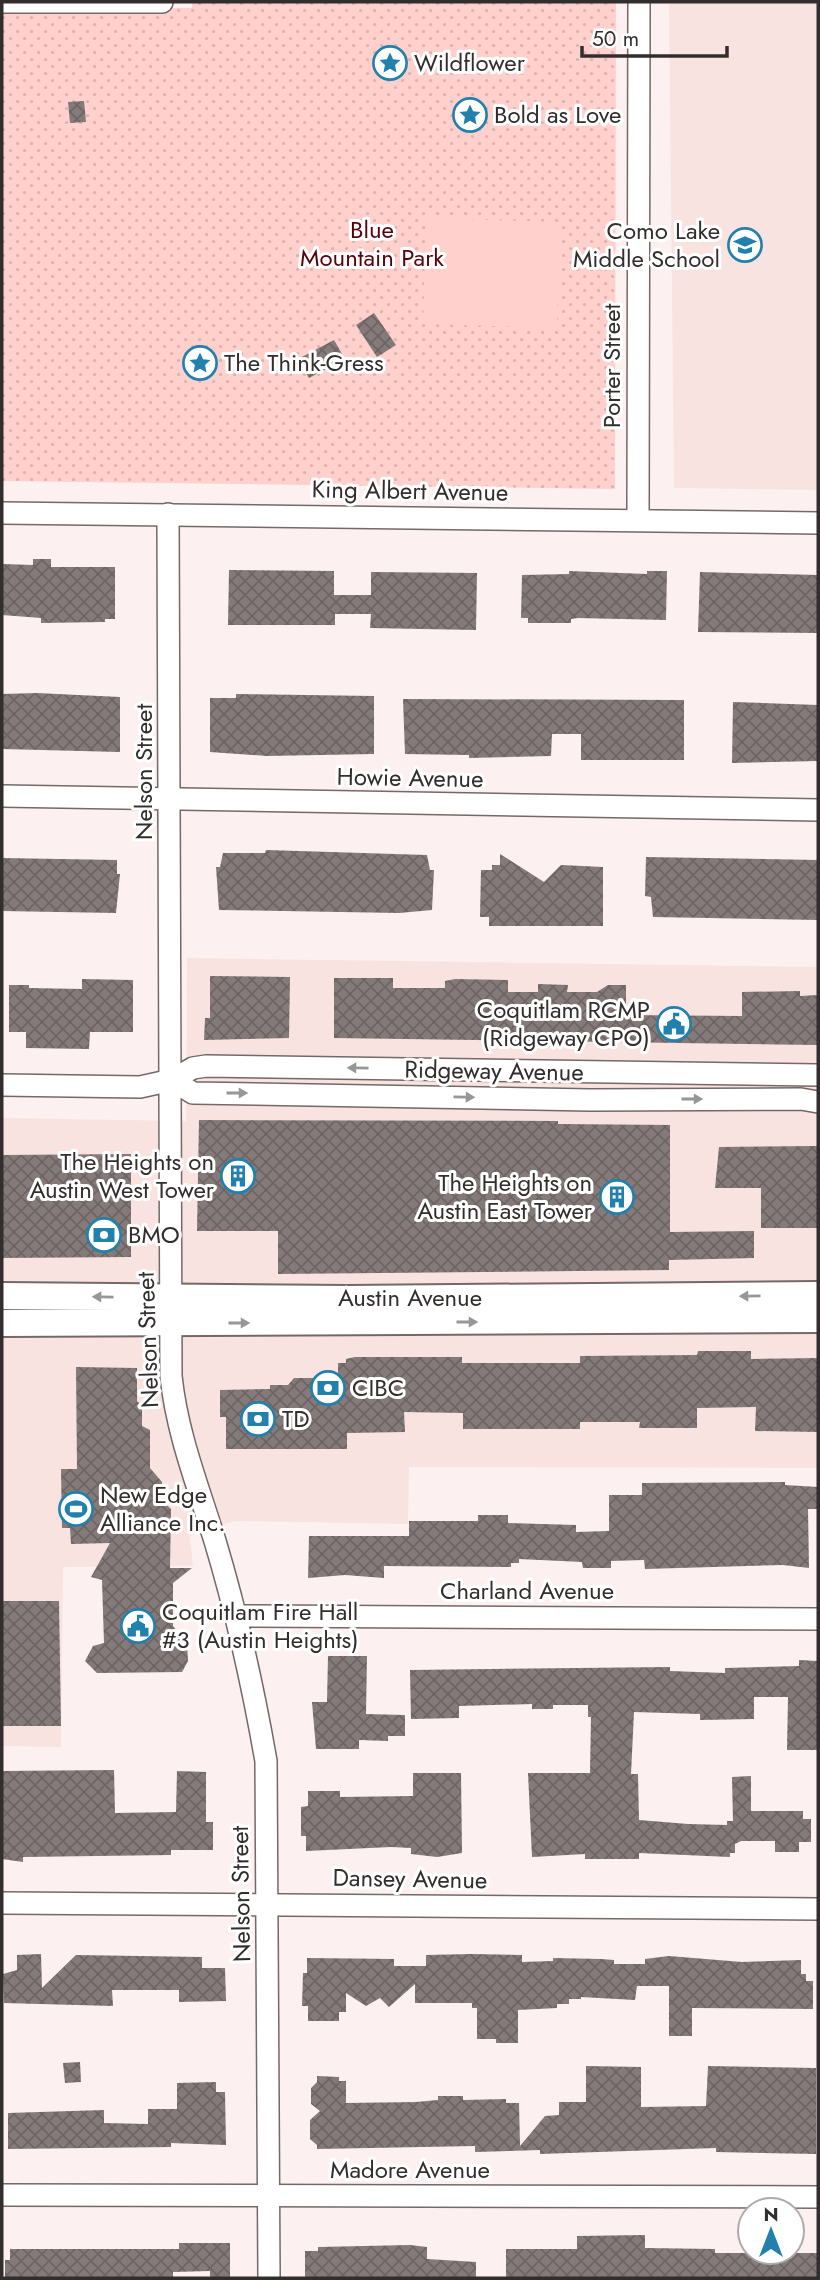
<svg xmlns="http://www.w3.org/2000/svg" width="820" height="2280" viewBox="0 0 820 2280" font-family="Jost,sans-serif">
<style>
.built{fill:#f8e3e1}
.park{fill:url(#park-dots)}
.pitch{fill:#ffd0cc}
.building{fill:url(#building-cross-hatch)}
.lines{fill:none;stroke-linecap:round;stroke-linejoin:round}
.minor-casing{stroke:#736968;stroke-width:24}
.major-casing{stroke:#736968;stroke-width:30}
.minor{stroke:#fff;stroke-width:21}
.major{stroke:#fff;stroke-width:26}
.oneway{fill:#989696}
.labels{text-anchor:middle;stroke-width:6;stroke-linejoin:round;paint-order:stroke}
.poi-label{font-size:24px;fill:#322e2d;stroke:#fff;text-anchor:start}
.park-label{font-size:24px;fill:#5a000a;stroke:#fff}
.street-label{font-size:24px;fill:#322e2d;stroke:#fff}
</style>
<defs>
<pattern id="park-dots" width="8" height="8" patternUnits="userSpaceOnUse" patternTransform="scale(1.75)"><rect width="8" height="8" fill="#ffd0cc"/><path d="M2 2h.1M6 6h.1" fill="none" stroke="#dbb3b0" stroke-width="1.8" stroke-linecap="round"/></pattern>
<pattern id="building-cross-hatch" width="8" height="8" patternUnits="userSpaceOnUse" patternTransform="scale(1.75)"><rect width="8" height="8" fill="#847a79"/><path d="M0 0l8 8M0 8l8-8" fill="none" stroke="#6d6464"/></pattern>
</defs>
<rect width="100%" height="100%" fill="#fcf1f0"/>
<g class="built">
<path d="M669,2H818V490L674,488Z"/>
<path d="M187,958L818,967V1468L409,1467L408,1524L235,1521L190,1536L193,1566L63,1567L61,1747L2,1746V1118L186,1121Z"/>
</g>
<path class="park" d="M192,2H616L615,489L2,481V8H192Z"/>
<path class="pitch" d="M426,218L560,222L557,328L423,324Z"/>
<g class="building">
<path d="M84,101L86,122L70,123L68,102Z"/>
<path d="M374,313L396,345L377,357L356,325Z"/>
<path d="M334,340L345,359L309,378L298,359Z"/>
<path d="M33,559H51V567H115V619H105V622L41,623V618L2,615V564L33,565Z"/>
<path d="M229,570L334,571V595H371V572L477,573L476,630L370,628L371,614H335V625H228Z"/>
<path d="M569,571L647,574V571H667L666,620L578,618L571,619V623H528V618H521L522,575L569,574Z"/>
<path d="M700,572L818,575V633L698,632Z"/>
<path d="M37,693L120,697V752L2,749V694Z"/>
<path d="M236,694L374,696V754L267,756L210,752V698H236Z"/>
<path d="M403,699L684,700V760H581V734H552L551,756L469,758V755L405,754Z"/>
<path d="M733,702L818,705V761L732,763Z"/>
<path d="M266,850L427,855L430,870H434L432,910L399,913L219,910L216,867H220L223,853H265Z"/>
<path d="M500,854L544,882L561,865L603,867V926H489V917H480L481,870H492V865H500Z"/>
<path d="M646,857L818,860V920L653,917L651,897L645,896Z"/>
<path d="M2,858L117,860V874H120L116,913L2,911Z"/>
<path d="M210,976L290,977L289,1038L204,1040L205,1018H210Z"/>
<path d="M334,978H393V988H445V981L455,979L508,980V992H538V984L568,985L567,992H597L608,985H626V1015L742,1016V992L800,991V996L818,995V1045L334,1038Z"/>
<path d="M82,979L133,980V1032H90L89,1049L26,1048V1032H9V985H29V988L82,989Z"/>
<path d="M199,1120L558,1121V1124L670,1125V1232L754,1231V1258L669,1260V1270L278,1274V1231H197Z"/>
<path d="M818,1146V1228H761V1188H715L719,1147Z"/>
<path d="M131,1154V1257L2,1258V1155Z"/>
<path d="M698,1351H751V1359L818,1358V1432L755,1431L756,1407L697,1408V1428H639L640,1422H580V1429H463V1413L404,1412L405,1432L347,1433V1449H226V1417H220V1390L270,1389V1385H288L294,1378H338V1363H346V1359L355,1357H462V1363H580V1356L697,1355Z"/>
<path d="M76,1367L137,1368V1401L142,1406V1426L150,1430V1468L162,1482V1500L171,1509L170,1568H192L173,1583V1626L187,1643L188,1661L182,1672L97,1673L85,1661L93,1646L104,1643L102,1580L91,1577L110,1543L71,1544L70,1528H62L61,1469H77Z"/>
<path d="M785,1482V1485L818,1487V1509H808L809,1568L783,1565L645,1569L644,1560L611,1561V1568H583L582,1562L519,1559V1563H511V1567L384,1566V1578L345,1575L308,1578L309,1536H409V1521H478V1515H508V1523L576,1525V1532L609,1531V1495H642V1483Z"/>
<path d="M2,1601H59L61,1726H2Z"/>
<path d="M328,1656H367L366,1714L405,1715V1736H388V1741L359,1740V1749H316L312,1702H327Z"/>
<path d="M799,1660L818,1661V1750H787L788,1697H754V1719L700,1720V1714L634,1712L631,1774H638L639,1820L688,1824L727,1825V1821H733L732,1777L751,1776V1811H803V1819H811V1842H799V1852H775V1841H741L735,1844V1853H730V1857L639,1853V1859H585V1854L532,1857L528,1773H590L591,1717H588V1705H553V1709H532V1704L459,1706V1718L411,1719L410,1670L670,1667V1671L725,1673V1668L799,1666Z"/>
<path d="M114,1770L115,1813L176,1812L177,1771L206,1772V1822H213V1850H171V1855L23,1857V1862L2,1859V1771Z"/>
<path d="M413,1773H461L462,1853L437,1857L411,1854V1848L391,1847L306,1851V1836H301V1807L308,1806V1791H340V1797L413,1796Z"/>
<path d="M41,1954L42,1988L76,1955L202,1957V1968H225L226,2001L179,2002V1990H112L113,2006L4,2003L3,1974L17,1970V1955Z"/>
<path d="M472,1954L522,1955V1962L553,1961V1958L601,1959L614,1960V1964H645V1959L669,1956L742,1962L801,1960V1974H806V1981H813V2009L692,2008V2036H669V1986H637L635,2000L581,1997V1999H569V2004H557V2008L518,2010V2043H496V2039H477V2008H472V2003H415V1984L389,2007L380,1998L366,2006L346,1993V2012H339V2021H308V2006H302L303,1973H307V1958L394,1959V1966H426V1955Z"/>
<path d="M80,2062L81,2082L65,2083L63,2063Z"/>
<path d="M586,2066L641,2067V2107L706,2106L708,2066L816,2068V2154L716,2152V2148L540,2154V2150L475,2152V2146L317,2149V2145L310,2139V2120L320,2111L311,2104V2088L317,2082V2076L339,2077V2081H346V2103L416,2102L438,2100V2096H463V2100L506,2099V2103H519L520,2146L545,2116L559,2115V2102H586Z"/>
<path d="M216,2082V2092H225L226,2145L171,2143V2147L8,2149V2113L104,2110V2123L148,2124V2109H177V2083Z"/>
<path d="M645,2235V2248L715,2249V2253H818V2278H506V2249H577V2236Z"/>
<path d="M179,2243H230V2278H210V2271L173,2272V2278H5V2260H10V2249H179Z"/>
<path d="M410,2245L427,2247V2259L476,2262V2278H305V2251H318V2247Z"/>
</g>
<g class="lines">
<g class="minor-casing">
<g id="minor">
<path d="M2,2H162"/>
<path d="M2,513L818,523"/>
<path d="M168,514L171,1376C177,1434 198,1486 215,1541C237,1614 253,1687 266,1761L269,2278"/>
<path d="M638,520L639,2"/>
<path d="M2,796L818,810"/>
<path d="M172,1080L193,1093L590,1100L801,1099L818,1102"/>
<path d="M2,1085L140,1087L172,1080L193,1068L206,1066L818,1075"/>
<path d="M235,1616L818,1619"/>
<path d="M2,1903L818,1909"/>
<path d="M2,2195L818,2197"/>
</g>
</g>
<g class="major-casing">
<g id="major">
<path d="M2,1296L347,1299L818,1295"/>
<path d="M2,1323L818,1319"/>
</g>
</g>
<use href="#minor" class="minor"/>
<use href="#major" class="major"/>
</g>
<defs><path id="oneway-solid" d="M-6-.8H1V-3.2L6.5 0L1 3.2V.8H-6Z" transform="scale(1.75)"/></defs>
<g class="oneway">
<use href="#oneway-solid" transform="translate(358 1068) rotate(-179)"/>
<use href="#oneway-solid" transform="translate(237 1093)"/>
<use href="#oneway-solid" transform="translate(464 1097) rotate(1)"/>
<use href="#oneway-solid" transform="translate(692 1099)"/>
<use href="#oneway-solid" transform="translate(750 1296) rotate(179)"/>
<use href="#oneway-solid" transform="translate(103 1297) rotate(-179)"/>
<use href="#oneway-solid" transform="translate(467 1322)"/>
<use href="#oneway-solid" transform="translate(239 1323)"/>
</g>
<defs>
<g id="sight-ring" transform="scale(1.75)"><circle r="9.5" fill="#fff" stroke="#2280ad" stroke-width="1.5"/><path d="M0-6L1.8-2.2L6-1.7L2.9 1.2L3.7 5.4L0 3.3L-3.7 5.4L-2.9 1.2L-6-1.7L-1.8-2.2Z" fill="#2280ad"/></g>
<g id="school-ring" transform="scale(1.75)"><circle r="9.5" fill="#fff" stroke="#2280ad" stroke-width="1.5"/><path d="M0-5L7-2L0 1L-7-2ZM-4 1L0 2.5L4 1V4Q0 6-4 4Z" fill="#2280ad"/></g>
<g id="civic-ring" transform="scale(1.75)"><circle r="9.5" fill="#fff" stroke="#2280ad" stroke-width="1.5"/><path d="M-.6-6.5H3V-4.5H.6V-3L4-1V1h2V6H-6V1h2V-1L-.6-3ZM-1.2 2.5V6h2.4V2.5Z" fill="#2280ad"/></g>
<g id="building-ring" transform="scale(1.75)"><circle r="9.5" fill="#fff" stroke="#2280ad" stroke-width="1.5"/><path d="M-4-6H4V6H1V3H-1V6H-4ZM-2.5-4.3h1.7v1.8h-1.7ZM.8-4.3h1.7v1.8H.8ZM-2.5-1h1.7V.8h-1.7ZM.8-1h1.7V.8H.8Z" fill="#2280ad"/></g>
<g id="bank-ring" transform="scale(1.75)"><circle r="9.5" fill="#fff" stroke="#2280ad" stroke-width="1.5"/><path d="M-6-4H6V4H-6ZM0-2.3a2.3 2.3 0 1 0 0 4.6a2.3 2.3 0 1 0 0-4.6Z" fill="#2280ad"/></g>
<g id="stadium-ring" transform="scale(1.75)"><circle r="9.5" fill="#fff" stroke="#2280ad" stroke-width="1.5"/><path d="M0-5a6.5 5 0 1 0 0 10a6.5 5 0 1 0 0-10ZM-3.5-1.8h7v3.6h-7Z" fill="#2280ad"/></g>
</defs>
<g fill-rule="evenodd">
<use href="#sight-ring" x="390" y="63"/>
<use href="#sight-ring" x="470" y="115"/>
<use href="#school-ring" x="745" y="245"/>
<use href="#sight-ring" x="200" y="363"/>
<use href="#civic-ring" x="674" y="1024"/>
<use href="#building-ring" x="238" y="1176"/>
<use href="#building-ring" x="617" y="1197"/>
<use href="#bank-ring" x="104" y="1235"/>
<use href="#bank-ring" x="328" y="1388"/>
<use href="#bank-ring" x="258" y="1419"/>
<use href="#stadium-ring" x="76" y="1509"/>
<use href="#civic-ring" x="138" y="1626"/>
</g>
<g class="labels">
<g class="poi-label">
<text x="414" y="71">Wildflower</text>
<text x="494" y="123">Bold as Love</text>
<text x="720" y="239" text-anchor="end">Como Lake<tspan x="720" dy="28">Middle School</tspan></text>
<text x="224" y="371">The Think-Gress</text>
<text x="650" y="1018" text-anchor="end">Coquitlam RCMP<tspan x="650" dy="28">(Ridgeway CPO)</tspan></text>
<text x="214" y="1170" text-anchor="end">The Heights on<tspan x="214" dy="28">Austin West Tower</tspan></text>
<text x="592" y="1191" text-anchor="end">The Heights on<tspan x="592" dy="28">Austin East Tower</tspan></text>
<text x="128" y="1243">BMO</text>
<text x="352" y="1396">CIBC</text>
<text x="282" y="1427">TD</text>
<text x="100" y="1503">New Edge<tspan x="100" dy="28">Alliance Inc.</tspan></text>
<text x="162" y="1620">Coquitlam Fire Hall<tspan x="162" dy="28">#3 (Austin Heights)</tspan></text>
</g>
<g class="park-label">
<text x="372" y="238">Blue<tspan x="372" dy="28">Mountain Park</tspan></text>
</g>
<g class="street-label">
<text transform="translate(612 366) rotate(-90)" y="8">Porter Street</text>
<text transform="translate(410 491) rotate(1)" y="8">King Albert Avenue</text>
<text transform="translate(144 772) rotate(-90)" y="8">Nelson Street</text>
<text transform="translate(410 778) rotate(1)" y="8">Howie Avenue</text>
<text transform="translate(494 1071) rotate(1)" y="8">Ridgeway Avenue</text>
<text x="410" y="1306">Austin Avenue</text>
<text transform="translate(148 1340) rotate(-92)" y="8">Nelson Street</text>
<text x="527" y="1599">Charland Avenue</text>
<text transform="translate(410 1879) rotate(1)" y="8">Dansey Avenue</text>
<text transform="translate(241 1894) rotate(-91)" y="8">Nelson Street</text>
<text x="410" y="2178">Madore Avenue</text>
</g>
</g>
<rect width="820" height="2280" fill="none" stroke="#322e2d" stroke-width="7"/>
<g transform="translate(771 2231)"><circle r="33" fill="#ffffff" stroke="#adabab" stroke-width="2"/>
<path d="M0-5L12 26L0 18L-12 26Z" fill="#2280ad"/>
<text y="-10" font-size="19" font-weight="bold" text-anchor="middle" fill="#322e2d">N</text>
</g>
<path d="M582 46v10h145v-10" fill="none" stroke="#322e2d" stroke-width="3.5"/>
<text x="592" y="46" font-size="21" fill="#322e2d" stroke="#ffffff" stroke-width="5" paint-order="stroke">50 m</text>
</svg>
